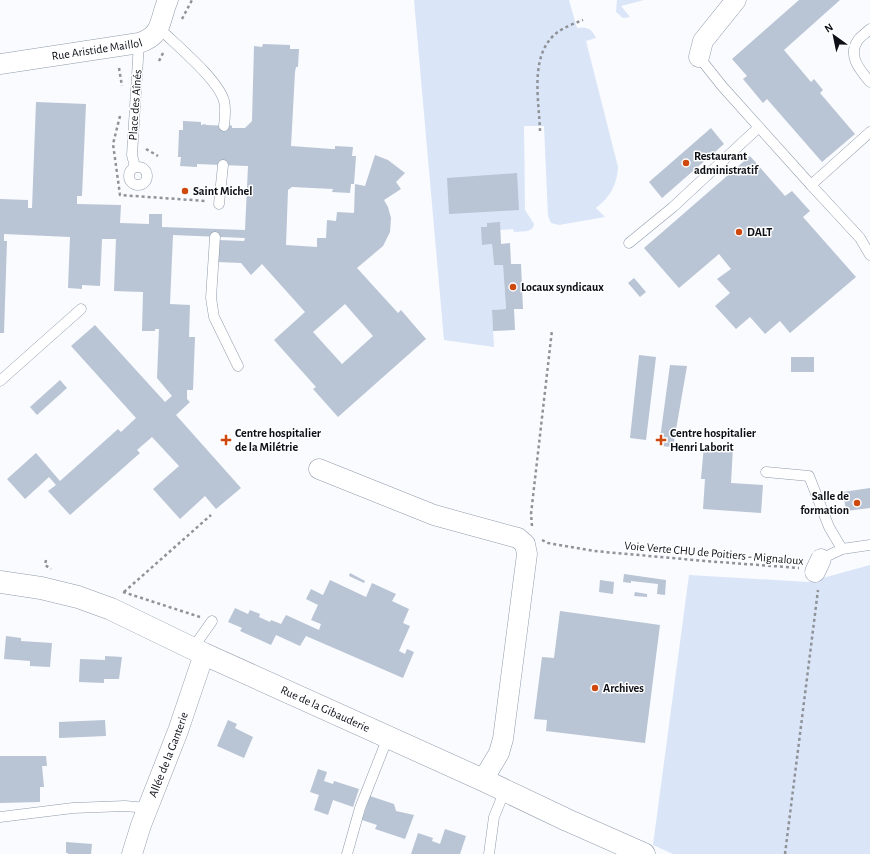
<svg xmlns="http://www.w3.org/2000/svg" width="870" height="854" viewBox="0 0 870 854" font-family="'Alegreya Sans',sans-serif">
<style>
.green{fill:#dae5f7}
.building{fill:#b9c4d5;fill-rule:evenodd}
.lines{fill:none;stroke-linecap:round;stroke-linejoin:round}
.service-casing{stroke:#909bab;stroke-width:11}
.minor-casing{stroke:#909bab;stroke-width:21}
.tertiary-casing{stroke:#909bab;stroke-width:23}
.path{stroke:#8f9297;stroke-width:2.5;stroke-dasharray:3 3;stroke-linecap:butt}
.service{stroke:#fff;stroke-width:10}
.minor{stroke:#fff;stroke-width:20}
.tertiary{stroke:#fff;stroke-width:22}
.poi-dot{fill:#cf490f;stroke:#fff;stroke-width:1.5}
.labels{text-anchor:middle;stroke-width:3;stroke-linejoin:round;paint-order:stroke}
.street-label{font-size:12px;fill:#0d1016;stroke:#fff}
.poi-label{font-size:12px;font-weight:bold;fill:#0d1016;stroke:#fff;text-anchor:start}
</style>
<rect width="100%" height="100%" fill="#f9fbff"/>
<g class="green">
<path d="M414,0H569L577,28C587,26 592,29 596,38L586,41L618,167C617,185 610,197 596,208L605,217L559,225L551,223L548,216L544,126H524L525,210L534,224C533,233 521,231 514,232L513,229L500,230L487,227H482V245L492,244L494,265H503L506,309L492,310L494,347L444,340Z"/>
<path d="M617,0H644L621,6L630,17L623,18L616,12Z"/>
<path d="M870,565V854H673L653,845L689,575L808,582Z"/>
</g>
<g class="building">
<path d="M799,0H840L784,50L811,82L814,79L823,90L820,93L855,134L822,162L767,99L763,103L743,79L747,76L732,59Z"/>
<path d="M263,44L290,45V49H299L298,67H296L295,72L291,146L332,149H335V146L353,147L352,156H356L354,184H351L350,193L332,192L333,189L292,187L288,190L286,245L317,247V238H326L327,220L336,221L337,212L354,213L355,184L365,186L375,155L388,160L405,173L396,182L401,189L384,200L388,207L391,218L390,232L383,246L357,268L398,313L401,310L426,339L338,417L313,389L316,387L274,340L305,312L262,264L251,275L241,263L217,262L218,240L244,241L245,238L173,235L170,304L190,305L189,337H195L193,390H187V399L190,402L176,415L241,488L216,509L205,496L180,519L153,489L179,466L152,437L137,450L140,453L70,515L48,491L56,485L49,477L25,499L7,479L36,453L60,481L118,429L121,432L136,418L71,346L95,325L165,402L172,396L157,378L159,329H155V331H142L143,292L114,291L116,239H102L100,286L82,285V289L68,288L70,237L4,234V241H7L4,333H0V199L28,200V208H32L36,102L86,104L82,196H77V204L121,205L120,223L149,224V214H162V227L245,230L248,166L197,164V167L180,166L181,157H178L179,130H183V121L201,122V125L205,124L206,125L230,126V125L232,126V128H245L252,121L254,46L262,47ZM345,304L373,336L342,364L313,332Z"/>
<path d="M711,128L724,144L662,198L649,182Z"/>
<path d="M750,156L785,196L792,191L810,211L803,217L856,277L790,333L780,321L765,334L750,317L736,329L715,306L730,293L717,279L731,269L719,254L679,288L644,248Z"/>
<path d="M517,173L519,210L449,214L447,178Z"/>
<path d="M500,222L501,244L510,243L511,264H521L523,309H514L515,330L493,331L492,310L506,309L503,265H494L492,244L482,245L481,227H487V223Z"/>
<path d="M634,278L646,292L640,297L628,283Z"/>
<path d="M639,355L656,357L646,440L630,438Z"/>
<rect x="791" y="357" width="23" height="15"/>
<path d="M670,365L687,366L673,447L659,446Z"/>
<path d="M60,380L67,388L37,415L30,407Z"/>
<path d="M704,445L733,447L731,483L763,485L761,513L703,509L705,479H701Z"/>
<path d="M870,488V508L846,511L843,492Z"/>
<path d="M350,573L365,581L364,583L349,576Z"/>
<path d="M624,574L666,580L665,595L657,594L658,584L631,581V583L623,582Z"/>
<path d="M330,580L366,597L372,583L396,594L392,601L409,609L403,623L410,626L399,651L405,654L407,649L414,652L403,678L306,636L300,646L276,635L271,645L240,631L242,628L228,622L235,608L248,614L250,610L260,614L259,617L270,622L271,620L281,624L286,615L319,630L321,624L311,620L318,605L306,599L311,589L323,595Z"/>
<path d="M600,580L614,582L613,594L599,592Z"/>
<path d="M635,592L647,594V597L634,596Z"/>
<path d="M560,611L660,625L645,743L546,731L547,720L534,719L542,657L554,658Z"/>
<path d="M6,636L21,638V641L52,643L50,667L30,666V661L4,659Z"/>
<path d="M105,656L122,657L119,679H104V683L79,682L80,659L105,660Z"/>
<path d="M105,720L106,736L59,738V722Z"/>
<path d="M228,720L237,724L235,728L253,737L244,758L217,746Z"/>
<path d="M0,756H46L47,766H42L44,787H40V802L0,803Z"/>
<path d="M318,769L327,772L324,781L333,784L334,781L359,789L353,807L333,800L328,815L314,810L319,795L310,792Z"/>
<path d="M370,796L394,804L396,811L414,815L405,839L375,829L377,825L362,820Z"/>
<path d="M445,829L466,836L460,854H411L418,833L433,838L432,841L440,844Z"/>
<path d="M66,842L92,844L91,854H68V853H66Z"/>
</g>
<g class="lines">
<g class="service-casing">
<g id="service">
<path d="M159,28C176,45 218,79 224,101C226,109 225,118 224,126"/>
<path d="M870,29C866,33 861,36 858,40C847,56 860,70 870,82"/>
<path d="M699,57L722,86L811,185"/>
<path d="M870,132L811,185L860,238L870,255"/>
<circle cx="138" cy="176" r="9"/>
<path d="M135,167L132,155L139,43"/>
<path d="M219,204L223,165"/>
<path d="M215,237L211,298L214,317L238,366"/>
<path d="M629,243L673,207L759,127"/>
<path d="M0,381L81,309"/>
<path d="M766,472L809,476L829,527L842,549"/>
<path d="M821,559L842,549L870,545"/>
<path d="M193,648L212,621"/>
<path d="M0,817L73,808L125,806L147,808"/>
<path d="M347,854L360,808L388,737"/>
<path d="M489,854L494,817L505,790"/>
</g>
</g>
<g class="minor-casing">
<g id="minor">
<path d="M699,57L703,41L736,0"/>
<path id="s1" d="M0,64L139,43C164,35 159,19 168,0"/>
<path d="M319,469L434,515L518,538L525,544L527,554L503,739L499,753L483,780"/>
<path d="M815,572L821,559"/>
<path id="s2" d="M132,854L141,825L178,731L204,654"/>
</g>
</g>
<g class="tertiary-casing">
<g id="tertiary">
<path id="s3" d="M0,582L41,588L78,597L111,609L204,654L483,780L567,820L644,854"/>
</g>
</g>
<g class="path">
<path d="M182,19L192,0"/>
<path d="M159,61L164,51"/>
<path d="M119,68L122,86"/>
<path d="M120,116L113,144L120,195L206,201"/>
<path d="M540,131C539,101 530,59 553,36C561,28 573,24 583,20"/>
<path d="M146,149L158,156"/>
<path d="M532,526L531,514L552,330"/>
<path d="M542,540L548,543L594,551L705,561L799,568"/>
<path d="M46,560L45,565L51,569"/>
<path d="M123,592L200,617"/>
<path d="M124,592L211,515"/>
<path d="M785,854L818,590"/>
</g>
<use href="#service" class="service"/>
<use href="#minor" class="minor"/>
<use href="#tertiary" class="tertiary"/>
</g>
<g class="poi-dot">
<circle cx="686" cy="163" r="4"/>
<circle cx="185" cy="191" r="4"/>
<circle cx="739" cy="232" r="4"/>
<circle cx="513" cy="287" r="4"/>
<path d="M224 434h4v4h4v4h-4v4h-4v-4h-4v-4h4z"/>
<path d="M659 434h4v4h4v4h-4v4h-4v-4h-4v-4h4z"/>
<circle cx="857" cy="503" r="4"/>
<circle cx="595" cy="688" r="4"/>
</g>
<g class="labels">
<g class="street-label">
<text dy="4" stroke="none"><textPath href="#s1" startOffset="98">Rue Aristide Maillol</textPath></text>
<text transform="translate(135 105) rotate(-86)" y="4">Place des Aînés</text>
<text transform="translate(714 553) rotate(5)" y="4">Voie Verte CHU de Poitiers - Mignaloux</text>
<text dy="4" stroke="none"><textPath href="#s3" startOffset="351">Rue de la Gibauderie</textPath></text>
<text dy="4" stroke="none"><textPath href="#s2" startOffset="106">Allée de la Ganterie</textPath></text>
</g>
<g class="poi-label">
<text x="694" y="160">Restaurant<tspan x="694" dy="14">administratif</tspan></text>
<text x="193" y="195">Saint Michel</text>
<text x="747" y="236">DALT</text>
<text x="521" y="291">Locaux syndicaux</text>
<text x="235" y="437">Centre hospitalier<tspan x="235" dy="14">de la Milétrie</tspan></text>
<text x="670" y="437">Centre hospitalier<tspan x="670" dy="14">Henri Laborit</tspan></text>
<text x="849" y="500" text-anchor="end">Salle de<tspan x="849" dy="14">formation</tspan></text>
<text x="603" y="692">Archives</text>
</g>
</g>
<g transform="translate(834 36) rotate(327)" stroke="#ffffff" stroke-width="3" paint-order="stroke">
<path d="M0-3L7 15L0 10L-7 15Z" fill="#0d1016"/>
<text y="-6" font-size="11" font-weight="bold" text-anchor="middle" fill="#0d1016">N</text>
</g>
</svg>
